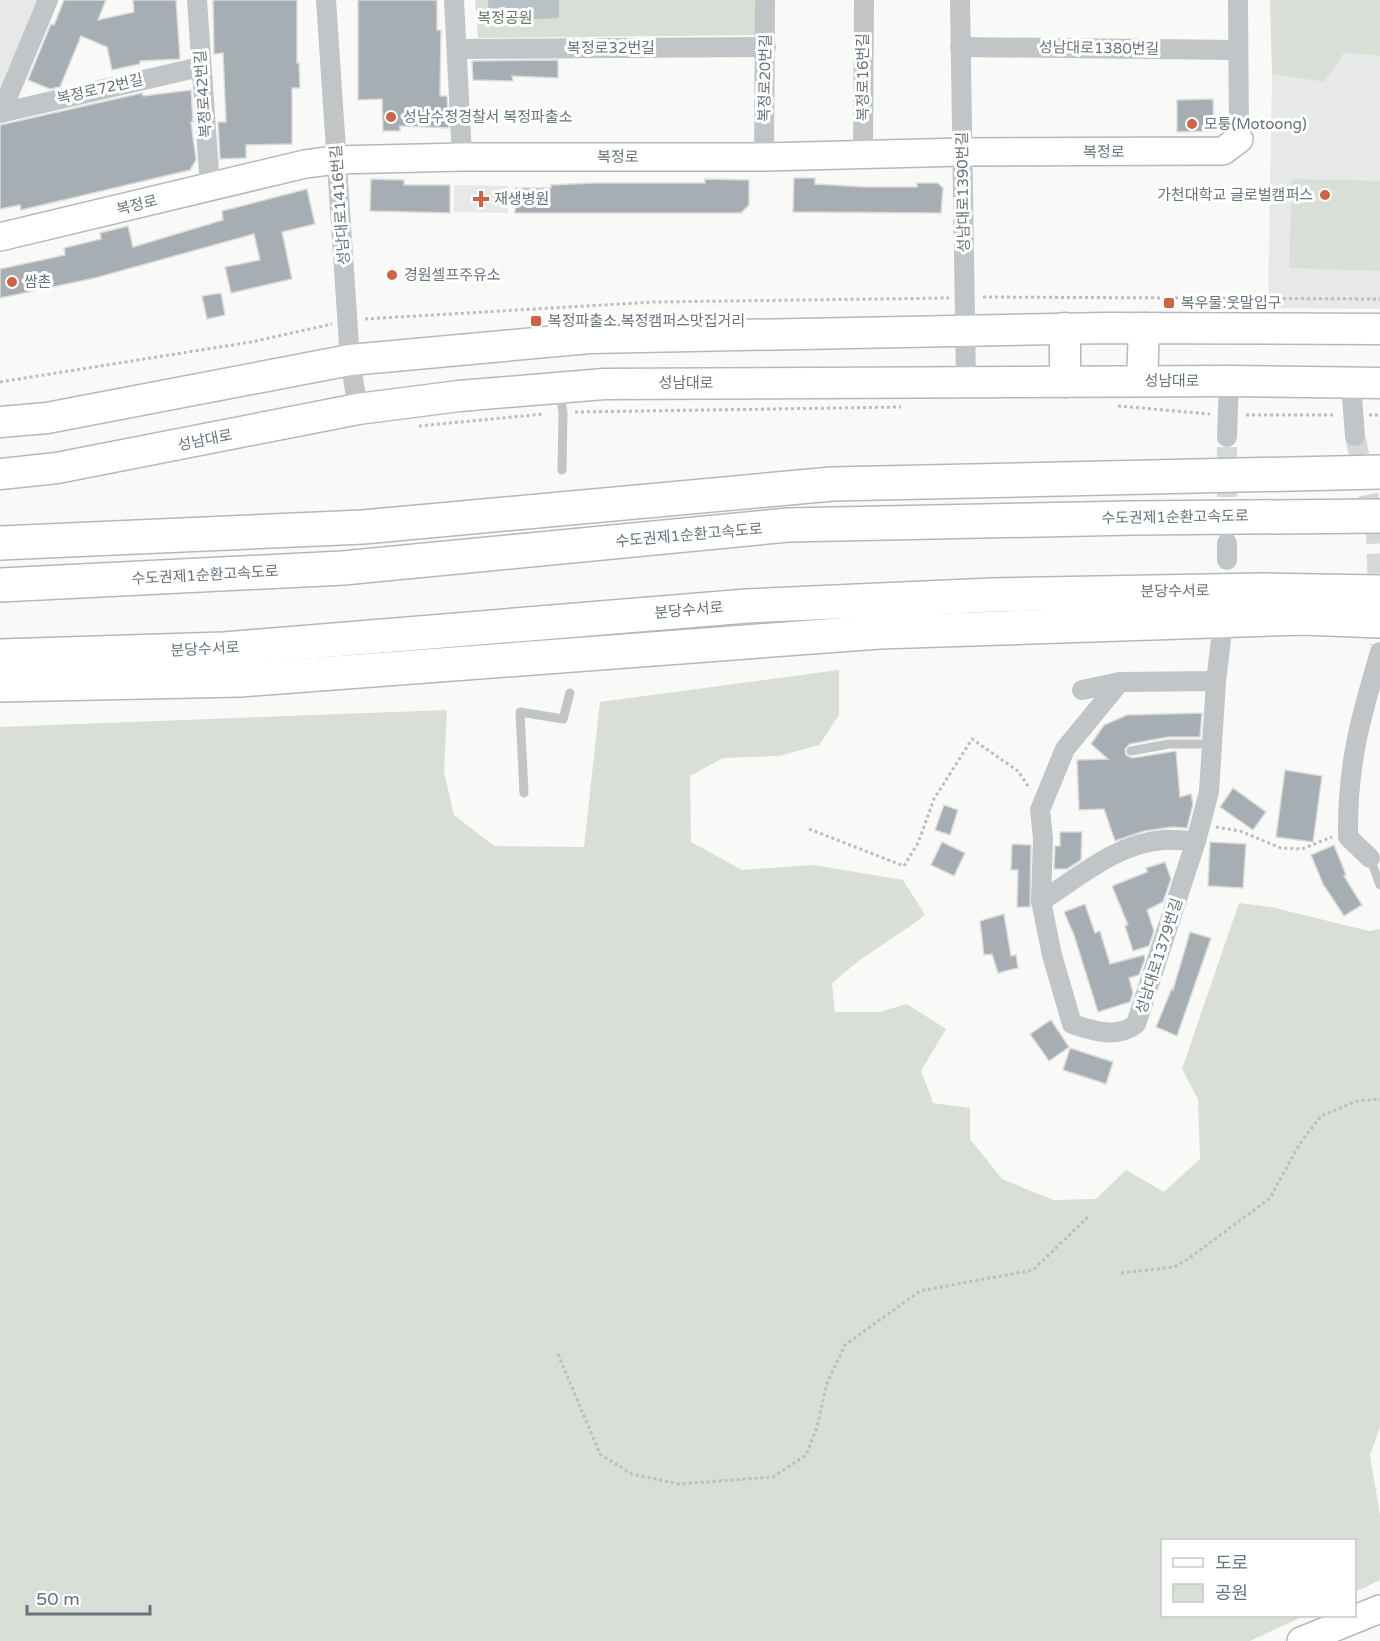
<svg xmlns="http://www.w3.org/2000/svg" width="1380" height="1641" viewBox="0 0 1380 1641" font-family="'Varela Round','Noto Sans KR',sans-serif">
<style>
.built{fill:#e7e8e8}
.green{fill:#d9ded7}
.water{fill:#b8c2c6}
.building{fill:#a7aeb3;stroke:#dbdbda;stroke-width:1.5}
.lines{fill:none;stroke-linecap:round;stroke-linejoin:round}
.street-tunnel{stroke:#d4d8d9;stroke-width:20;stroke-dasharray:20 10;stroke-linecap:butt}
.secondary-casing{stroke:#b4b8bc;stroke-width:30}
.primary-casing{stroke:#b5b9bc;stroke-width:33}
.highway-casing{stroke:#b5b8bb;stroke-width:36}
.path{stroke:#bbbec0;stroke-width:3;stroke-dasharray:3 3;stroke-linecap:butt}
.lane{stroke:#c1c5c8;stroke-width:9}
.street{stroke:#c1c5c8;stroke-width:20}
.secondary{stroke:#fff;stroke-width:27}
.primary{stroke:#fff;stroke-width:30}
.highway{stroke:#fff;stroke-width:33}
.poi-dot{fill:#ce6443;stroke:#fff;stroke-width:2}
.labels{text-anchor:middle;stroke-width:6;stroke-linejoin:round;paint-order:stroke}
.park-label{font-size:15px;fill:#697766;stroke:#fff}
.street-label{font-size:15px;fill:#67747e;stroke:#fff}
.poi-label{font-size:15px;fill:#67747e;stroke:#fff;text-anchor:start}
</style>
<rect width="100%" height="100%" fill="#f9f9f7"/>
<g class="built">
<path d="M0,0H40L0,91Z"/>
<path d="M1344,53L1380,56V309L1268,308L1272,74L1324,82Z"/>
<path d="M454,185L509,186L508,213L454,212Z"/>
</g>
<g class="green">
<path d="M475,0H758V35L478,38Z"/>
<path d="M1270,0H1380V56L1344,53L1324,82L1272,74Z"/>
<path d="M1292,179L1380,181V271L1289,268Z"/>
<path d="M839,670V715L819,745L779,756L723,758L690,776L691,842L742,870L813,865L903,880L925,915C894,939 860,956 832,984L835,1012H879L907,1004L946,1029L921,1071L933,1103L970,1108V1139L1002,1179L1053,1200L1096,1199L1126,1170L1164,1192L1200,1159L1198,1099L1182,1069L1239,903L1271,907L1369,931L1380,929V1427L1370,1455L1380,1516V1580L1355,1592L1354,1540H1162V1616H1304L1250,1641H0V727L447,710L444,772L454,815L494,846L584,847L600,702Z"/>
</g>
<path class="water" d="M488,0H559V18L489,21Z"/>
<g class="building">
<path d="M64,0H106L98,20L134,12L133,0H176L180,59L140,61V64L112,70L107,47L81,36L60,87L50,89L28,80L51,24L54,25Z"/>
<path d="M213,0H297V63H299L300,88H292V144L246,145V158L220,159L218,122H226L223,53L214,54Z"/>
<path d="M358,0H437V30H441L440,96H447L449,128L400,126V131H383L382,99L358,100Z"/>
<path d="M558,60V78L512,76L513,81L473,80L472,61Z"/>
<path d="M191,90L193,122H191L196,160L190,170L21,210L20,205L0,209V125L142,93L143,96Z"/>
<path d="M1213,99L1214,131L1177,132V100Z"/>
<path d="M794,178H815V184L866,187H917V183H938L943,188L941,213L793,212Z"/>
<path d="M371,179L404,180V185H450V213L370,211Z"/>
<path d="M705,179L749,180V205L741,213H515V188H551V185L592,183H705Z"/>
<path d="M307,189L315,224L282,232L292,279L231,293L225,267L260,260L254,234L95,278L0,298V269L65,255L64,248L101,239L100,233L128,226L133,247L223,220L222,211Z"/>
<path d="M221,293L225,315L207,319L202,296Z"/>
<path d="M1202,713L1200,737H1168L1130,744L1125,749L1126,755L1132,758L1176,751L1180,797L1191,794L1193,804L1187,828L1172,827L1144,831L1115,841L1104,809L1079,810L1077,760L1108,759L1091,744L1104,725L1127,715Z"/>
<path d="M1285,770L1322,776L1313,842L1276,837Z"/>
<path d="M1233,788L1266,812L1253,830L1220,807Z"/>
<path d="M944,805L958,810L950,835L935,830Z"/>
<path d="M1060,832H1082L1081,860L1067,869H1054L1055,846H1060Z"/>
<path d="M942,842L965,853L954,876L931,865Z"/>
<path d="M1210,842L1246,844L1243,888L1208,886Z"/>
<path d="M1012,844L1031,845L1030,907H1017L1018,870H1011Z"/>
<path d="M1334,845L1346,875L1344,876L1362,905L1344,916L1323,884L1311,855Z"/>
<path d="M1165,862L1171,879L1163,902L1147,910L1154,931L1149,946L1133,951L1125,926L1128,925L1112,886L1147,872L1146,868Z"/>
<path d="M1085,904L1095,933L1100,931L1110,964L1144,955L1145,959L1139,975L1129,978L1133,993L1130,1002L1098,1012L1074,935L1064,912Z"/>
<path d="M1004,914L1011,956L1016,955L1018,968L998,973L992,954L984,955L980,921Z"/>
<path d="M1190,932L1211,938L1177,1036L1156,1027L1172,988L1173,990Z"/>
<path d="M1051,1020L1069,1047L1049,1061L1030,1034Z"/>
<path d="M1070,1048L1113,1062L1106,1084L1063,1070Z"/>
</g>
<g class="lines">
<g class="street-tunnel">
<path d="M1355,436L1376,531L1380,645"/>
<path d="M1227,527V437"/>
</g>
<g class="secondary-casing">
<g id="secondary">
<path d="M0,237L305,164L336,160L462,157H764L963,152L1223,151L1239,139"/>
<path d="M1301,1641L1380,1609"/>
</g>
</g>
<g class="primary-casing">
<g id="primary">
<path d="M1065,328V382"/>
<path d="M1142,381L1144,328"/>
<path d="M0,422L47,418L350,360L590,338L1105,328L1380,329"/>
<path d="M0,474L57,468L358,409L459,396L604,384L1229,381L1380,383"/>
</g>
</g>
<g class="highway-casing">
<g id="highway">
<path d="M0,543L363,527L832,484L1380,472"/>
<path d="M0,585L343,568L788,525L1133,518L1380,516"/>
<path d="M0,656L224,649L747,606L992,595L1262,590L1380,592"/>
<path d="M0,685L240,680L879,632L1303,618L1380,621"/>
</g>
</g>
<g class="path">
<path d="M983,297L1380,299"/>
<path d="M365,319L654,302L949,298"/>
<path d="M0,382L251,342L332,324"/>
<path d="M1118,406L1210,414"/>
<path d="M575,412L901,407"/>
<path d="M1246,415H1336"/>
<path d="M1369,415H1380"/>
<path d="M419,426L544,414"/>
<path d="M1216,827L1240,831L1281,848L1302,849L1332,837"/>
<path d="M809,829L904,866L918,843L934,799L972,739L1018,771L1030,789"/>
<path d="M1121,1273L1174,1267L1188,1259L1270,1198L1299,1145L1321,1116L1357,1101L1380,1099"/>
<path d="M558,1354L600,1454L632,1474L679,1484L773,1477L806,1455L817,1427L827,1383L845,1345L920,1291L1033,1270L1089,1216"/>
</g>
<g class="lane">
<path d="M559,391L563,412L562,470"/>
<path d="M1131,751L1169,744H1211"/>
<path d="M524,793L520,712L563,719L570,693"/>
<path d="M1370,858L1380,885"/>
</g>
<g class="street">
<path d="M197,0L210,187"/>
<path d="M326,0L350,360L358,409"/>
<path d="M454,0L462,157"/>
<path d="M960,0L966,383"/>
<path d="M1238,0L1239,139"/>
<path d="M960,47L1238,50"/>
<path d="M457,49L766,47"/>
<path d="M0,113L200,67"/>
<path d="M1,113L48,0"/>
<path d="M863,154L864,0"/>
<path d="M764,157L765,0"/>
<path d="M1351,383L1355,436"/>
<path d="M1227,437L1229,381"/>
<path d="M1227,560V543"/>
<path d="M1120,682L1065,749L1040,810L1043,838L1041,901C1078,878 1117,843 1163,840C1173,839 1185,841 1196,841L1209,792L1216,681L1221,640"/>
<path d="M1082,690L1120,682L1216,681"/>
<path d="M1370,858L1348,837C1347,766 1360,719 1380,652"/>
<path d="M1041,901L1052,955L1072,1024C1094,1031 1117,1039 1136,1024L1196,841"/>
</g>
<use href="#secondary" class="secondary"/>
<use href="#primary" class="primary"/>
<use href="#highway" class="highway"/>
</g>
<g class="poi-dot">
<circle cx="391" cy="117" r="6"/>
<circle cx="1192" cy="124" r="6"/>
<circle cx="1325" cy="195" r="6"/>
<path d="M478 190h6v6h6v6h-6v6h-6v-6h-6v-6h6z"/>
<circle cx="392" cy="275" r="6"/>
<circle cx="12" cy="282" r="6"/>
<rect x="1163" y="297" width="12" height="12" rx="3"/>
<rect x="530" y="315" width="12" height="12" rx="3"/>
</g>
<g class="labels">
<g class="park-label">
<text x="505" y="23">복정공원</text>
</g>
<g class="street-label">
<text x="611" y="53">복정로32번길</text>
<text transform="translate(1099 48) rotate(1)" y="5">성남대로1380번길</text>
<text transform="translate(863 77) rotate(-90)" y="5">복정로16번길</text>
<text transform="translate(765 78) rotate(-89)" y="5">복정로20번길</text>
<text transform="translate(100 89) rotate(-13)" y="5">복정로72번길</text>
<text transform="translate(203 94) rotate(-94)" y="5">복정로42번길</text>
<text x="1104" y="157">복정로</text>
<text x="618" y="162">복정로</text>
<text transform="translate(963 192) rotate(-91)" y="5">성남대로1390번길</text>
<text transform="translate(137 205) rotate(-14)" y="5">복정로</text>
<text transform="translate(340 205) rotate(-94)" y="5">성남대로1416번길</text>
<text x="1172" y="386">성남대로</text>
<text x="686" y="388">성남대로</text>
<text transform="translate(205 440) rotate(-11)" y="5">성남대로</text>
<text transform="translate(1175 517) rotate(-1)" y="5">수도권제1순환고속도로</text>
<text transform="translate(689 535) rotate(-5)" y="5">수도권제1순환고속도로</text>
<text transform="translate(205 575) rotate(-3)" y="5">수도권제1순환고속도로</text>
<text transform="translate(1175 591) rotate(-1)" y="5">분당수서로</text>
<text transform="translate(689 610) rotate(-5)" y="5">분당수서로</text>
<text transform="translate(205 649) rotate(-3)" y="5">분당수서로</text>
<text transform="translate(1159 956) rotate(-72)" y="5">성남대로1379번길</text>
</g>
<g class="poi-label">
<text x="403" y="122">성남수정경찰서 복정파출소</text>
<text x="1204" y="129">모퉁(Motoong)</text>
<text x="1313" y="200" text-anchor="end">가천대학교 글로벌캠퍼스</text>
<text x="494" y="204">재생병원</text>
<text x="404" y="280">경원셀프주유소</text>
<text x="24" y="287">쌈촌</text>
<text x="1181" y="308">복우물.웃말입구</text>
<text x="548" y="326">복정파출소.복정캠퍼스맛집거리</text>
</g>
</g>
<rect x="1161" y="1539" width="195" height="78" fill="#ffffff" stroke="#c2c7cb" stroke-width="1.5"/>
<rect x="1173" y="1558" width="30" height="9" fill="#ffffff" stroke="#c2c7cb" stroke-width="1.5"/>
<text x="1215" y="1569" font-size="18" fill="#67747e">도로</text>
<rect x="1173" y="1584" width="30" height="18" fill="#d9ded7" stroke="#c2c7cb" stroke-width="1.5"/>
<text x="1215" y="1599" font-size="18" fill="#67747e">공원</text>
<path d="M27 1605v9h123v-9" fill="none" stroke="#67747e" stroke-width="3"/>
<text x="36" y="1605" font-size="18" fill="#67747e" stroke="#ffffff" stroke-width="4.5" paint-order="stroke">50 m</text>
</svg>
